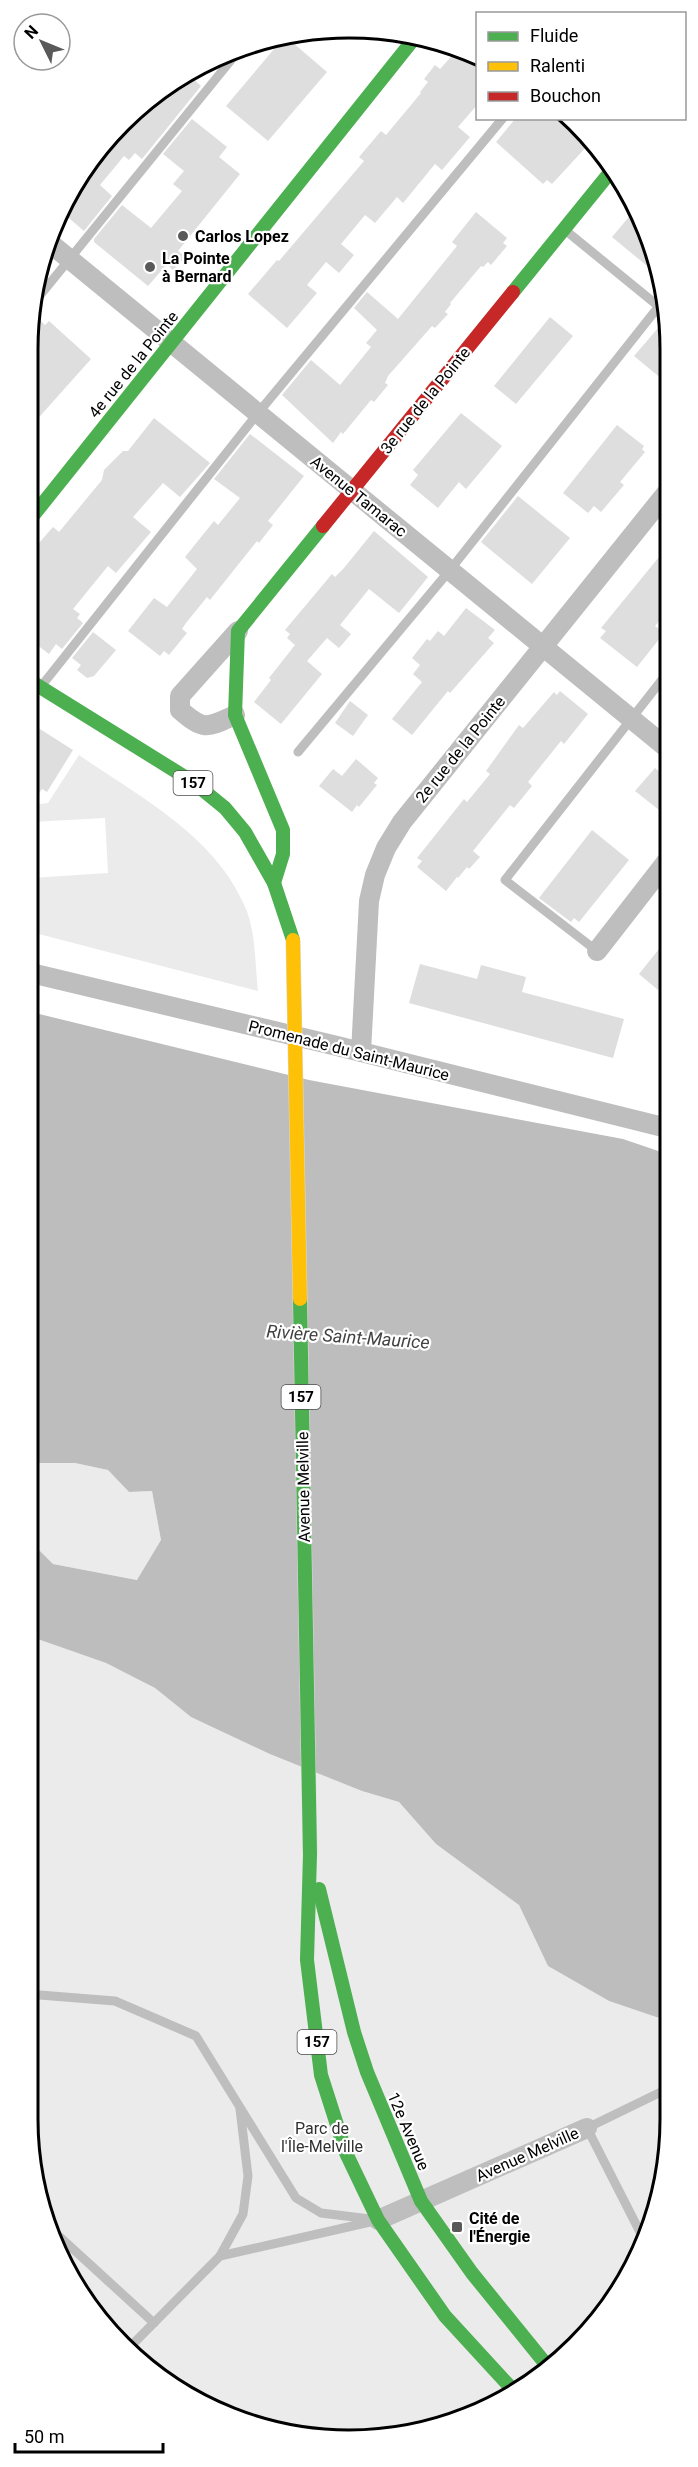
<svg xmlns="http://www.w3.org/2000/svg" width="698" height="2467" viewBox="0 0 698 2467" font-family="Roboto,sans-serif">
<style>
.green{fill:#ebebeb}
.water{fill:#bdbdbd}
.building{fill:#dedede}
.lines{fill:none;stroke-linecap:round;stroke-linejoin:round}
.lane{stroke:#bebebe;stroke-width:9}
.street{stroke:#bebebe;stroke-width:20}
.fast{stroke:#4caf50;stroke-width:14}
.jam{stroke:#c62828;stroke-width:14}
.fast-bridge-casing{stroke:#dbdbdb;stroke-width:15;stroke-linecap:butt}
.slow-bridge-casing{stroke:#dbdbdb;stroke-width:15;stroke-linecap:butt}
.fast-bridge{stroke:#4caf50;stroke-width:14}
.slow-bridge{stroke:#ffc107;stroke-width:14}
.poi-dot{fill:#595959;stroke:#fff;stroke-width:2}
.labels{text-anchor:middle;stroke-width:4.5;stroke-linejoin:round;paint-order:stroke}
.shield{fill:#fff;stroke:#4c4c4c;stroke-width:1.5}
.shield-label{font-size:15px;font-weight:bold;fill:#000}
.poi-label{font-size:16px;font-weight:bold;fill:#000;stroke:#fff;text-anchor:start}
.street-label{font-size:16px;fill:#000;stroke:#fff}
.park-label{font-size:16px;fill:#313131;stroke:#fff}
.water-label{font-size:18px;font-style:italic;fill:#424242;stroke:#fff}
.rim{fill:none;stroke:#000;stroke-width:3}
</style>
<rect width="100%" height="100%" fill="#fff"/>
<g class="green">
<path d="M79,755C141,798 216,836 246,909C256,934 255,965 258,991L31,932V878L108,873L105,818L31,822V805L48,803Z"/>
<path d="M31,1463H75L108,1470L129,1492L152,1491L161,1540L138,1580L53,1564L29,1540V1465Z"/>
<path d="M29,1636L106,1663L155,1688L191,1717L362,1791L399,1802L436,1844L519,1905L548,1966L609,2001L665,2020V2180L628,2279L545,2373L452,2423L328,2439L206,2407L107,2331L51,2241L27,2118Z"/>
</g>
<path class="water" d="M31,1012L309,1080L623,1139L667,1154L665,2020L609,2001L548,1966L519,1905L436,1844L399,1802L362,1791L270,1754L191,1717L155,1688L106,1663L29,1636V1540L53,1564L137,1580L161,1540L152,1491L129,1492L108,1470L75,1463H32L29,1465Z"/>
<g class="building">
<path d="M285,36L327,72L268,141L226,106Z"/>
<path d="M458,49L477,56V105L458,127L470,137L442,170L435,164L403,203L397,197L375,223L365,215L341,244L354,255L339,273L326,262L307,285L317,293L287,328L248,294L277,260L279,261L364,161L359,157L381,131L386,135L421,93L420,92L428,82L424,79L435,65L440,69Z"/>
<path d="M188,74L201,86L142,159L135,153L129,160L124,156L100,185L112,196L84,231L63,213L81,170L170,81Z"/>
<path d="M516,118H573L587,136L583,141L588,145L552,184L547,180L543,184L496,142Z"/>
<path d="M192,119L227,147L219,157L240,174L178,251L185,257L173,270L167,264L148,286L94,242V239L122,205L151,228L182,191L173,184L184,171L163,154Z"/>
<path d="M638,206V207L658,275L612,237Z"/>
<path d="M476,212L507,238L503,243L507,246L491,265L488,262L483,267L481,266L450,303L451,304L445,312L448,314L435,328L432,326L388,376L385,383L388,385L374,402L371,400L343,434L341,432L333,443L282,395L311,360L340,385L371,347L366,343L377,330L354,308L367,292L398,319L457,246L452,242Z"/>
<path d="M550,317L573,336L516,404L494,386Z"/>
<path d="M665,320L668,321V384L634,356Z"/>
<path d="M41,321L45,325L49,321L91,359L33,424V330Z"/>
<path d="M461,413L502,446L466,489L459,482L438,508L410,485L418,475L413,470Z"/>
<path d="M154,418L210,463L180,497L163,483L133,517L151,532L116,573L108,566L73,609L80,614L77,618L83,623L62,649L56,644L49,654L32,641V551L53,527L59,532L102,480L104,470L123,451H128Z"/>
<path d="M617,425L644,446L642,449L645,452L620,482L624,485L601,512L594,506L588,513L563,493Z"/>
<path d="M250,434L304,476L268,521L273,525L259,543L257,541L210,600L207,597L186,623L182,629L187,633L169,655L164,651L160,656L128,631L154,598L167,607L197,569L185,557L214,521L218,525L240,498L214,479Z"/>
<path d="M518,496L570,538L532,584L481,542Z"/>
<path d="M374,531L428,577L399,613L369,589L340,625L351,634L339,648L327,638L307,661L322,674L281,724L254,702L271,680L269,678L295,645L287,638L290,634L285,630L332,574L335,577L344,568Z"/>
<path d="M668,546V610L655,626L664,633L637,667L600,638L606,631L601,628Z"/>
<path d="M466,608L495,630L488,638L494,643L450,693L448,691L412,735L392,719L422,682L413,674L420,665L412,658L427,639L430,641L438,631L444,636Z"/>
<path d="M93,632L116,650L94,676L87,678L77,670L81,665L72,658Z"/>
<path d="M560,691L588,714L564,744L561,741L528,782L532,786L514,808L510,805L473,851L480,857L469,869L467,867L458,878L457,877L446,891L417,867L422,861L417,858L464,799L467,802L490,774L486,771L519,725L523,728L554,692L557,695Z"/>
<path d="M350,701L368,715L353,736L335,723Z"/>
<path d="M32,724L73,750L47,792L42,789L31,805Z"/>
<path d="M356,759L378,778L374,783L377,785L359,807L357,805L352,812L319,786L333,769L342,776Z"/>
<path d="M655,768L667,778V800L659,810L635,791Z"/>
<path d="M592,830L629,860L579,922L574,918L571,922L539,898Z"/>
<path d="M667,939V978L658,990L639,974Z"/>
<path d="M420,964L477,979L481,965L526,977L522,992L624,1019L613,1058L409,1003Z"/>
</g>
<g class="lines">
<g class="lane">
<path d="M565,230L668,314"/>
<path d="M33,304L236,54"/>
<path d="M43,684L258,413L503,118"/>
<path d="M298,752L450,570L659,306"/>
<path d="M597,951L505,880L668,672"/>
<path d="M27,1994L115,2001L196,2036L296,2198L321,2213L370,2219"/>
<path d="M49,2227L154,2323"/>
<path d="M643,2238L587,2128L665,2090"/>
<path d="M220,2256L243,2214L248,2176L240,2109"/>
<path d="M129,2348L220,2256L370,2222"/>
</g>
<g class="street">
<path d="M51,244L667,748"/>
<path d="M235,715C207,728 204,731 180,710V696L238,631"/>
<path d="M597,951L667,861"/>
<path d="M31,973L337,1046L667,1128"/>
<path d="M361,1052L369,901L375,875L386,848L402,822L668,491"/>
<path d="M378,2220L587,2128"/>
</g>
<g class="fast">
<path d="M513,292L612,170"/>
<path d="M32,517L417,35"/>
<path d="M32,682L193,782L225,808L245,832L274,883L293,940"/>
<path d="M274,883L283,854V830L235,715L238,631L323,526"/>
<path d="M310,1854L307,1960L321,2075L346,2153L378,2220L445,2316L513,2390"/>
<path d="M319,1889L354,2032L367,2072L421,2201L472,2273L549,2368"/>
</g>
<path class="jam" d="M323,526L513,292"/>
<g class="fast-bridge-casing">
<path id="fast-bridge" d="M300,1299L310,1854"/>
</g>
<g class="slow-bridge-casing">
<path id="slow-bridge" d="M293,940L300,1299"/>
</g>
<use href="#fast-bridge" class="fast-bridge"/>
<use href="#slow-bridge" class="slow-bridge"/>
</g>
<g class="poi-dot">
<circle cx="183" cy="236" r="6"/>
<circle cx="150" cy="267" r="6"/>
<rect x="451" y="2221" width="12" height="12" rx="3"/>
</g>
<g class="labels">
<g class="shield">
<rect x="173.5" y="771" width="39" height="24" rx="4.5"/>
<rect x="281.5" y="1385" width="39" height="24" rx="4.5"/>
<rect x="297.5" y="2030" width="39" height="24" rx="4.5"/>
</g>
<g class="shield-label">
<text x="193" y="788">157</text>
<text x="301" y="1402">157</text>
<text x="317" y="2047">157</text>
</g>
<g class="poi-label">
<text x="195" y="242">Carlos Lopez</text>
<text x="162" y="264">La Pointe<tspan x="162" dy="18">à Bernard</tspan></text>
<text x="469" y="2224">Cité de<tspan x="469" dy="18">l'Énergie</tspan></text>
</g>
<g class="street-label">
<text transform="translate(133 364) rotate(-51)" y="6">4e rue de la Pointe</text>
<text transform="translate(425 400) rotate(-51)" y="6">3e rue de la Pointe</text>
<text transform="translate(359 496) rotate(39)" y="6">Avenue Tamarac</text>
<text transform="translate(460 749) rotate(-51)" y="6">2e rue de la Pointe</text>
<text transform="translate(349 1050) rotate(14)" y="6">Promenade du Saint-Maurice</text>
<text transform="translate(303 1487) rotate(-91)" y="6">Avenue Melville</text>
<text transform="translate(409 2131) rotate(67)" y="6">12e Avenue</text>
<text transform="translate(527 2154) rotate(-24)" y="6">Avenue Melville</text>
</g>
<g class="park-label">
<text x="322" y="2134">Parc de<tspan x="322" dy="18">l'Île-Melville</tspan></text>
</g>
<g class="water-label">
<text transform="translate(348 1337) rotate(4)" y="6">Rivière Saint-Maurice</text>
</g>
</g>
<path d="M0 0H698V2467H0ZM349 38H349A311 311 0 0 1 660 349V2119A311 311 0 0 1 349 2430H349A311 311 0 0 1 38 2119V349A311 311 0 0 1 349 38Z" fill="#fff" fill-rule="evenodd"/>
<path class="rim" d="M349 38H349A311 311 0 0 1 660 349V2119A311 311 0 0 1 349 2430H349A311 311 0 0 1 38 2119V349A311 311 0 0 1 349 38Z"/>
<rect x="476" y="12" width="210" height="108" fill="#ffffff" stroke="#999999" stroke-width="1.5"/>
<rect x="488" y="32" width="30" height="9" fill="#4caf50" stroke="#999999" stroke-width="1.5"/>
<text x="530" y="42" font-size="18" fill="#000000">Fluide</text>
<rect x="488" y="62" width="30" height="9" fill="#ffc107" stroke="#999999" stroke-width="1.5"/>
<text x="530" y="72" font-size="18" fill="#000000">Ralenti</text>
<rect x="488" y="92" width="30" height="9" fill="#c62828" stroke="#999999" stroke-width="1.5"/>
<text x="530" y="102" font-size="18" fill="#000000">Bouchon</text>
<g transform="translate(42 42) rotate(313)"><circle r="28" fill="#ffffff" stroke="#999999" stroke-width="1.5"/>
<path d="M0-4.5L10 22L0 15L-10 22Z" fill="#595959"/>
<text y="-9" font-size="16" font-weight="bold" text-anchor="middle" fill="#000000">N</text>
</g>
<path d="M15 2443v9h148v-9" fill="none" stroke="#000000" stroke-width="3"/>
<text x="24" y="2443" font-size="18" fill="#000000" stroke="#ffffff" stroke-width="4.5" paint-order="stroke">50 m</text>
</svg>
